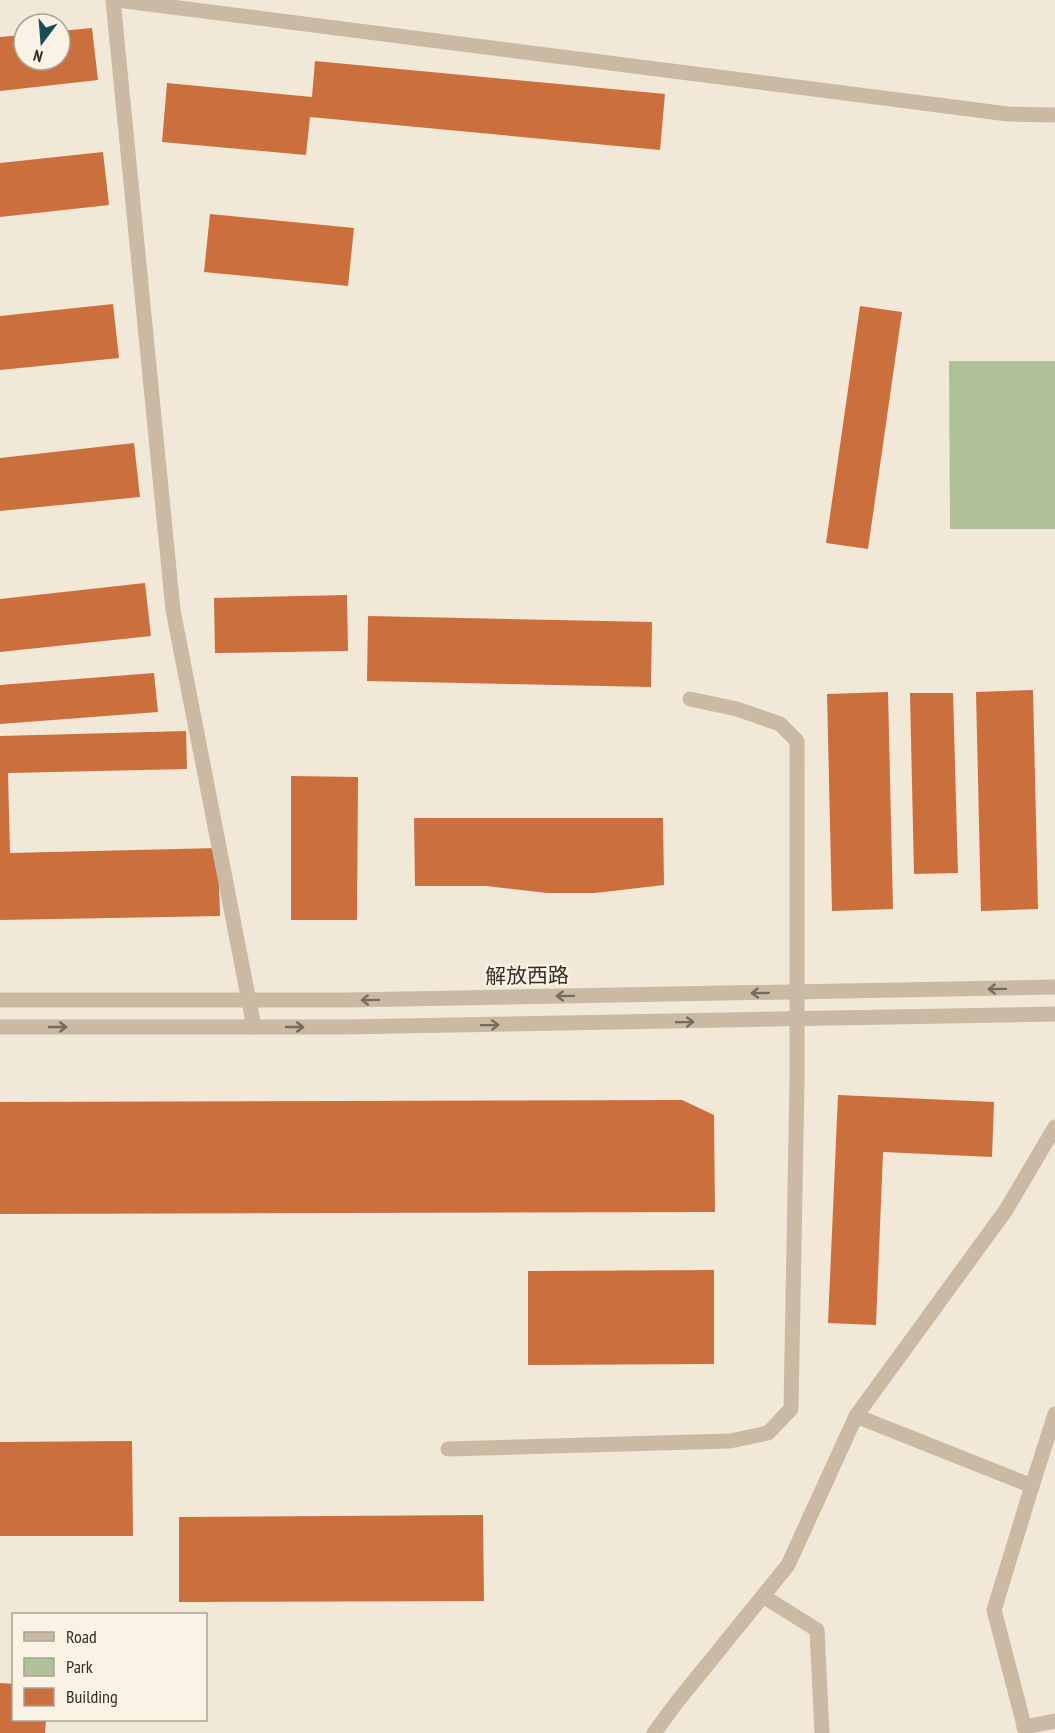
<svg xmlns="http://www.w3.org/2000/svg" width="1055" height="1733" viewBox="0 0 1055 1733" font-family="'PT Sans Narrow','Noto Sans SC',sans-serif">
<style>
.green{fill:#aec197}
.building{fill:#cb6f3d}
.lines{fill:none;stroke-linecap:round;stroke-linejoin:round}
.minor{stroke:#cab9a3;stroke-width:15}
.oneway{stroke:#786b5e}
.labels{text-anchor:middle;stroke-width:4.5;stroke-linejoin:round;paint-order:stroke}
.street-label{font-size:21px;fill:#352c26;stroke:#faf2e4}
</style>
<rect width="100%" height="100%" fill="#f2e8d7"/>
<path class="green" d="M949,361H1055V529H950Z"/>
<g class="building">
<path d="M92,28L98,80L0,91V37L24,35V60H60V31Z"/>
<path d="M315,61L665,94L660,150L310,117L306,155L162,142L167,83L312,97Z"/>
<path d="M103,152L109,205L0,217V163Z"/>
<path d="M210,214L354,228L348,286L204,272Z"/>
<path d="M113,304L119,358L0,370V316Z"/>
<path d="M860,306L902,312L868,549L826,543Z"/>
<path d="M134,443L140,497L0,511V458Z"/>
<path d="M145,583L151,636L0,652V599Z"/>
<path d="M347,595L348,651L215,653L214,598Z"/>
<path d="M368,616L652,622L651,687L367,681Z"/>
<path d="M154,673L158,712L0,724V685Z"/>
<path d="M1033,690L1038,909L981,911L976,692Z"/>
<path d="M888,692L893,909L832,911L827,694Z"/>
<path d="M910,693H953L958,873L914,874Z"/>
<path d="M186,731L187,769L8,773L10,853L218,848L220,916L0,920V736Z"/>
<path d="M291,776L358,777L357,920H291Z"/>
<path d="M414,818H663L664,885L595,893H547L486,886H415Z"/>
<path d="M838,1095L994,1102L992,1157L883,1152L876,1325L828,1323Z"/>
<path d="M682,1100L714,1115L715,1212L0,1214V1102Z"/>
<path d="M714,1270V1364L528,1365V1271Z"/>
<path d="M132,1441L133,1536H0V1442Z"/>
<path d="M483,1515L484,1601L179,1602V1517Z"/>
<path d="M0,1683L14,1684V1720H46L45,1733H0Z"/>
</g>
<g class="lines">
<g class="minor">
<path d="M113,0L173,610L254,1027"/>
<path d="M117,0L1008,114L1055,115"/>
<path d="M0,1000H348L1055,987"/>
<path d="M0,1027H345L1055,1014"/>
<path d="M856,1416L1032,1486L994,1610L1026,1733"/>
<path d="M448,1449L730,1441L768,1433L791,1409L797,1081V741L780,724L737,709L690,699"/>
<path d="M1032,1486L1055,1414"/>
<path d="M763,1596L817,1630L822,1733"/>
<path d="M1024,1727L1055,1721"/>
<path d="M654,1733L677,1702L788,1565L856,1416L1006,1210L1055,1127"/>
</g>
</g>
<defs><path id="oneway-shaft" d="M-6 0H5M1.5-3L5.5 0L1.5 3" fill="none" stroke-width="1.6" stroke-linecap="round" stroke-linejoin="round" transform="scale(1.5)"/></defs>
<g class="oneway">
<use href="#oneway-shaft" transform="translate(997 989) rotate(179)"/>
<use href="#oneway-shaft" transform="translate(760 993) rotate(179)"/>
<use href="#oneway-shaft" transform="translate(565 996) rotate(179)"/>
<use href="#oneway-shaft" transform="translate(370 1000) rotate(179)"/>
<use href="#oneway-shaft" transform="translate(685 1022) rotate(-1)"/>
<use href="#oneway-shaft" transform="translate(490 1025) rotate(-1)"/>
<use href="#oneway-shaft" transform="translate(58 1027)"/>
<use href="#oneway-shaft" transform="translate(295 1027)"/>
</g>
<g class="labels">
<g class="street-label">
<text transform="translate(527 976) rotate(-1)" y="7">解放西路</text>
</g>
</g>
<rect x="12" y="1613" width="195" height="108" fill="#faf2e4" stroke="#aba398" stroke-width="1.5"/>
<rect x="24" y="1632" width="30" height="9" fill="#cab9a3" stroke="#aba398" stroke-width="1.5"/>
<text x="66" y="1643" font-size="18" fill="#352c26">Road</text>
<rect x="24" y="1658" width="30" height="18" fill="#aec197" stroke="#aba398" stroke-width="1.5"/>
<text x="66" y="1673" font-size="18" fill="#352c26">Park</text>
<rect x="24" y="1688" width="30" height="18" fill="#cb6f3d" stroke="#aba398" stroke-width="1.5"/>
<text x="66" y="1703" font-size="18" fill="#352c26">Building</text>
<g transform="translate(42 42) rotate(196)"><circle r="28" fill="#faf2e4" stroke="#aba398" stroke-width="1.5"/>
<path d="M0-4.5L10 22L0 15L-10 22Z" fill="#1a4c58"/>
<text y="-9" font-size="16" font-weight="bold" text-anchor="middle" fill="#352c26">N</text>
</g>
</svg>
